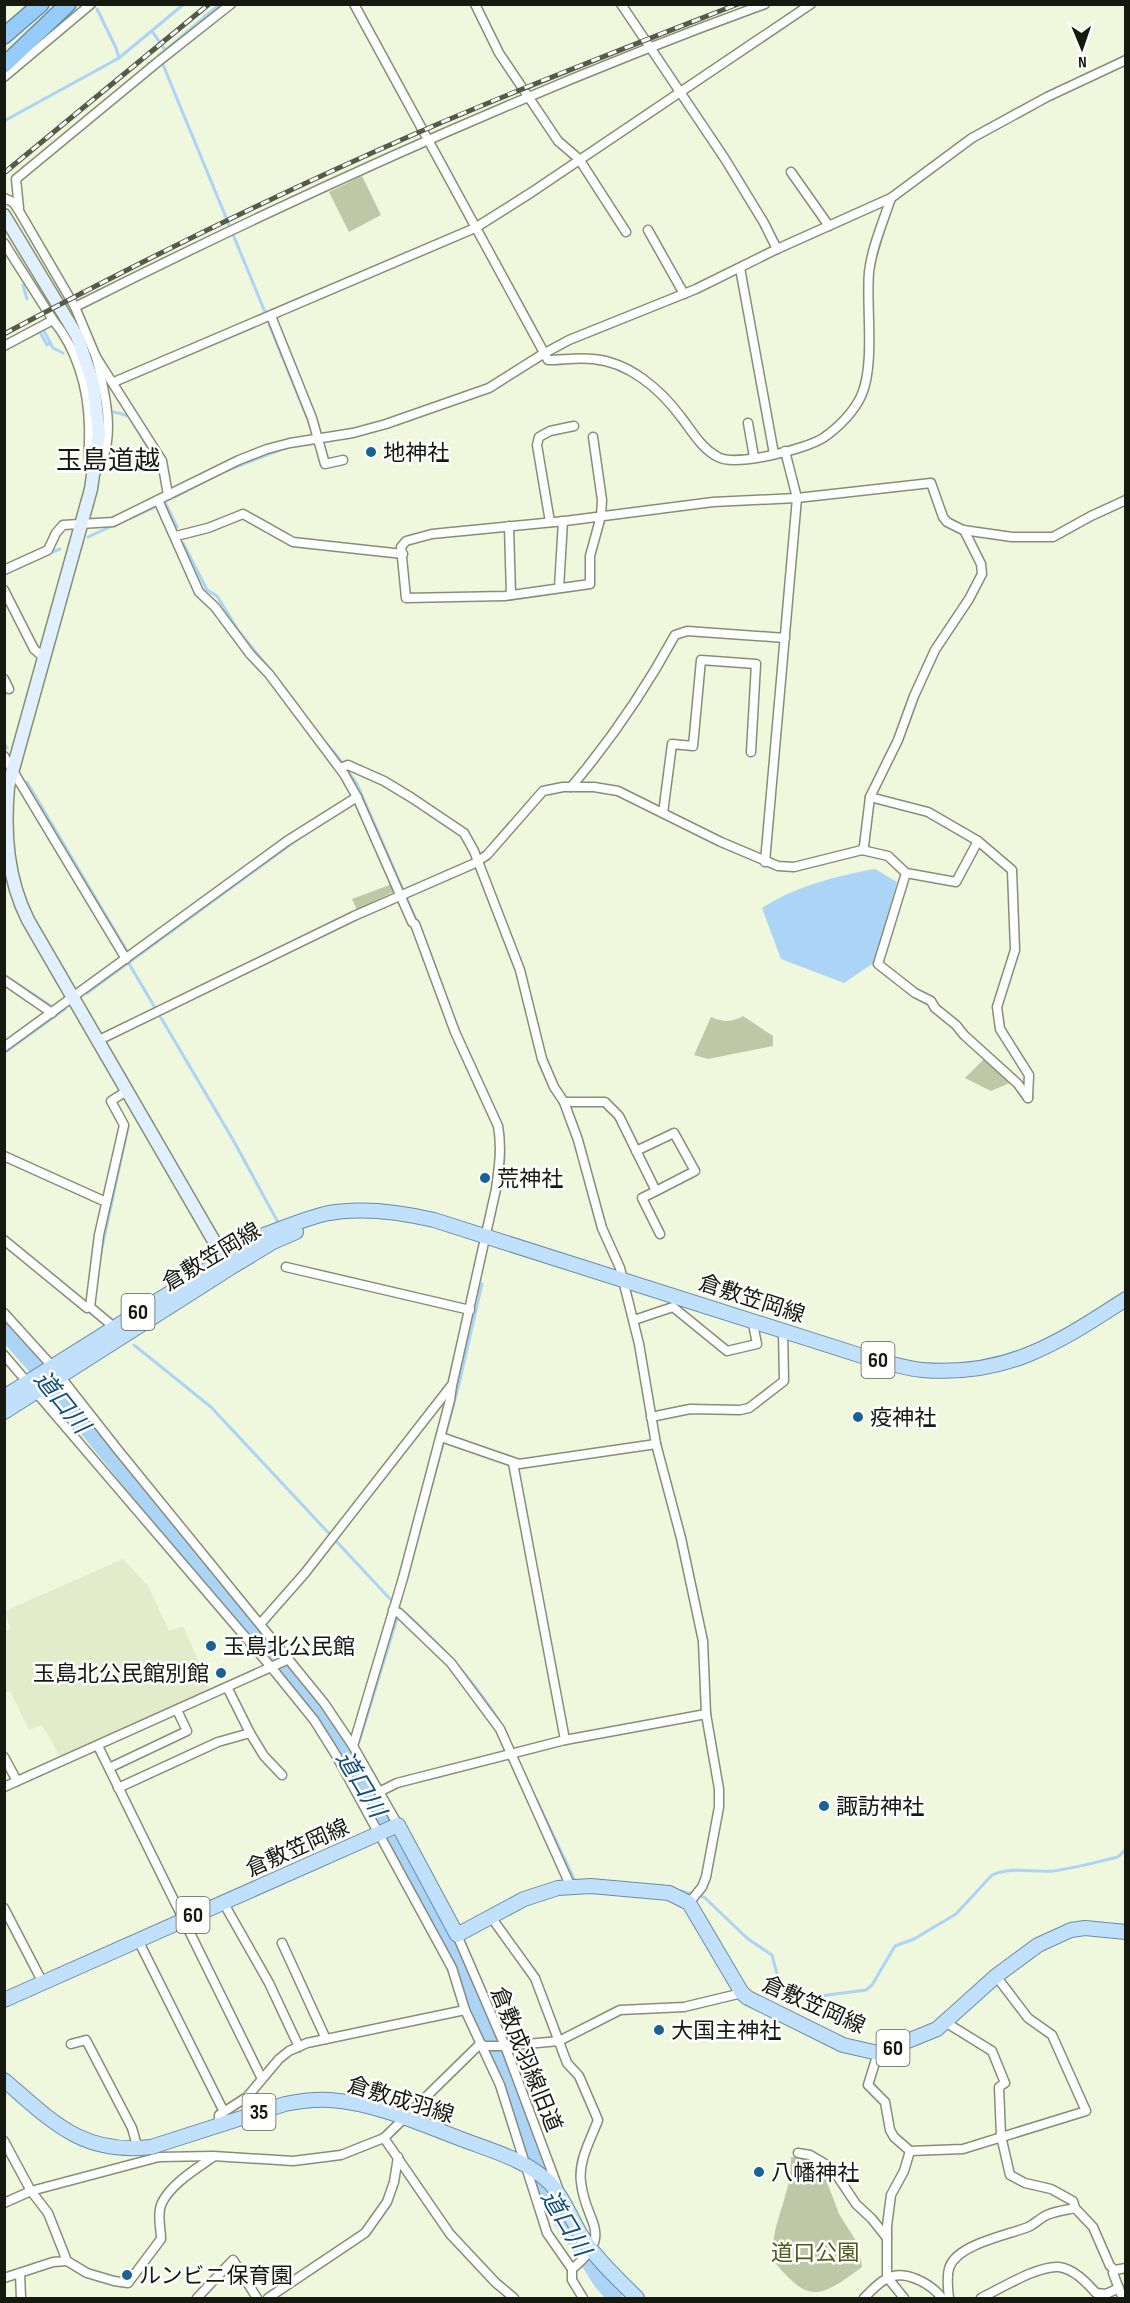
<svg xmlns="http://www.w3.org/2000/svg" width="1130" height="2303" viewBox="0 0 1130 2303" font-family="'Sofia Sans Condensed','Noto Sans JP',sans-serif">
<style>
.built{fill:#e2ecca}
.green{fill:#bec8a7}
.water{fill:#abd4f7}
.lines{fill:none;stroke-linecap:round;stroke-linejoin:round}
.stream{stroke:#abd4f7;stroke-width:3}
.river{stroke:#abd4f7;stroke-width:16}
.street-casing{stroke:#878e76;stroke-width:11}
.secondary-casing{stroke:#878e76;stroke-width:15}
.primary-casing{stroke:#698da8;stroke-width:16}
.highway-casing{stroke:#698da8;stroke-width:18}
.street{stroke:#fff;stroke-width:8}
.secondary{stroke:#e0f0fe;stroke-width:12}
.primary{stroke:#c0e0fc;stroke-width:14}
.highway{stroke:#96ccfa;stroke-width:15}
.rail-casing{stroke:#555a4b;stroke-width:5}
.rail{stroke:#fff;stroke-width:3;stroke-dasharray:9;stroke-linecap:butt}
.poi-dot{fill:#186296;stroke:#fff;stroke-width:2}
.labels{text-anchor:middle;stroke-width:5;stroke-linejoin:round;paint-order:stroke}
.shield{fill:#fff;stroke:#5c5e57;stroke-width:1.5}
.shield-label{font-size:21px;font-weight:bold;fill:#16190f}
.poi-label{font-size:22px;fill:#16190f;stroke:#fff;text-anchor:start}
.street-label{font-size:22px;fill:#16190f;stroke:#fff}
.park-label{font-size:22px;fill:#4e5d15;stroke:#fff}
.water-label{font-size:24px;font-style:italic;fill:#13527e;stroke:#fff}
.quarter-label{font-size:26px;fill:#16190f;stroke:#fff}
</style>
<rect width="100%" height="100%" fill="#eff7dc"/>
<path class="built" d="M123,1559L148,1586L169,1631L183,1626L211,1690L61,1758L42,1725L29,1730L10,1691L5,1693V1631L10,1629L5,1611Z"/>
<g class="green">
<path d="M362,176L381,215L349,232L329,192Z"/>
<path d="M392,884L393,892L357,910L352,899Z"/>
<path d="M743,1016L773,1036V1046L708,1059L694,1055L711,1017C724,1022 731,1023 743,1016Z"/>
<path d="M986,1057L1012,1082L991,1091L965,1078Z"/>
<path d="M791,2157L808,2158L824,2174L839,2214L858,2244L862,2267C818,2300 808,2303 773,2260C773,2251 773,2240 775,2231C781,2206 792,2184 791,2157Z"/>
</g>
<path class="water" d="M875,869L897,882L875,962L844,983L781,959L762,908C796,886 836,876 875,869Z"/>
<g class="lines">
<g class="stream">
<path d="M97,9L116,48L119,58"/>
<path d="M152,31L165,50"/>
<path d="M159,55L265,312"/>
<path d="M141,71L220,4"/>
<path d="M4,121L119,58L184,4"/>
<path d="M23,285L27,299"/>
<path d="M269,324L310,425"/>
<path d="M44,331L53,348L63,353"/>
<path d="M38,332H40L47,345L50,343"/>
<path d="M114,412L129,416L157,463"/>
<path d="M233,468L280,450"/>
<path d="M175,497L213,477"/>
<path d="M165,502L177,527"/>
<path d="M131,518L153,508"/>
<path d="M88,537L114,525"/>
<path d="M183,543L207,590L217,596L238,630L287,691"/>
<path d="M47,554L60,549"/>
<path d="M325,742L338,757L357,784L417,922"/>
<path d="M4,743L7,748"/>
<path d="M27,782L128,953"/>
<path d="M429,950L436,969"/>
<path d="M128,962L232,1138L279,1224"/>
<path d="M4,975L54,1008"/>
<path d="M87,993L298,839"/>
<path d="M4,1053L65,1009"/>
<path d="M500,1188L504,1160L503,1133"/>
<path d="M100,1257L128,1127L126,1123"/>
<path d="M134,1345L211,1407L392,1601"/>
<path d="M418,1536L459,1384L482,1284"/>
<path d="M397,1606C438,1641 471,1677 500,1722"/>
<path d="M359,1742L398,1615"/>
<path d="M346,1758L352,1755"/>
<path d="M536,1799L575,1881"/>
<path d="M677,1890L704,1897L748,1939L772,1955L781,1989L795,1998H805L866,1990L872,1985L895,1946L914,1939L956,1914L992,1875C1012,1866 1033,1873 1053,1871C1075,1868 1097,1862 1118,1857L1126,1849"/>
</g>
<path class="river" d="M4,1331L55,1389L260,1642L298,1682L346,1758L382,1818L455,1961L489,2032L548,2203L573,2236L600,2280L615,2298"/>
<g class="street-casing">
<g id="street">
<path d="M354,4L548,360C563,360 577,357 593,359C629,362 660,389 681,417C692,431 701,448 718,457C736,467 806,449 823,438C838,428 855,411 862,394C875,362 866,307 869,272C872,247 883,222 891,198"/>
<path d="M475,4L499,53L558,141L579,159L626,232"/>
<path d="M621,4L725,159L764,223L777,249"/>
<path d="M4,77L91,4"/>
<path d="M791,172L829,226"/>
<path d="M4,198L13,202L19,211L75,307L96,357L162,461L168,495"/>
<path d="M19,208L16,179L159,61L231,4"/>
<path d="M648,230L684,294"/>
<path d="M4,243L53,320C77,349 88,388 89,425C90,443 86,459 93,476C119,445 105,392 96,357"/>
<path d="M740,268L774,454"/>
<path d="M75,307C300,194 529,90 765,4"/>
<path d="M271,316L312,418L325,464L343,460"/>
<path d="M4,346L53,320"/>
<path d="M114,382L475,228L532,192L811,4"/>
<path d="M748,423L754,457"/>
<path d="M593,437L602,500L601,516L590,556V584L505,596L406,598L401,547L406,541L432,534L565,521L713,502L797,498L931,483L943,517L947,522L963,530L1012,537H1053L1091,516L1126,500"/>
<path d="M158,500L199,592L215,607L250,654L269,674L344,774L357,797L412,922L415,924L455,1032L498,1126C502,1148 499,1167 496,1189L452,1386L450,1400L403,1578L353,1746"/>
<path d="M550,522L537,445L539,437L550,431L574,426"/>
<path d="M509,526L511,595"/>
<path d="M176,536L208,528L243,514L293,542L403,554"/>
<path d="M4,570L48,550L56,533L63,525L113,522L239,460L267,449L290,443L353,433L386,424L489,388L543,354L569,340L696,289L777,249L891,198L972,138L1047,97L1126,60"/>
<path d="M559,588L563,521"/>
<path d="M4,590L34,649L43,657"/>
<path d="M4,679L9,689"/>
<path d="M4,756L126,959"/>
<path d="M340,768L348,765L384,781L412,798L464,833L474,851L520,970L542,1059L554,1087L564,1102L578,1140L602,1228L620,1268L639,1344L656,1444L681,1538L703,1641L706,1714L719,1789V1807L706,1877L702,1887L689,1903"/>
<path d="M571,787C611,740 645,690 675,635L687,631L785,638"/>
<path d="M870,797L928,812L978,841L1012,870L1015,950L997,1007L1000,1029L1029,1075L1028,1098"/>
<path d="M663,813L672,744L693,746L701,660L756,664L751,752"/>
<path d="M862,850L864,846L870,797L898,740L914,696L935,650L969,599L982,574L981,564L964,530"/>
<path d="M765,862L797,498L785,451"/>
<path d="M906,873L956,882L978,841"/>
<path d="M4,980L52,1013"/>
<path d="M99,1040L354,916L473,864L487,855L543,791L563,787H594L618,791L721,842L778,866L794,867L862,850L888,856L906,873L878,964L915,993L931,1001L935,1008L956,1025L964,1035L1018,1084L1028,1098"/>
<path d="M4,1047L287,841L357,797"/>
<path d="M564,1102H605L619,1116L656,1191L642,1198L660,1234"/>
<path d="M636,1151L674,1133L695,1171L656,1191"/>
<path d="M4,1156L106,1202"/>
<path d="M4,1240L87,1308L90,1307L114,1327"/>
<path d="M286,1267L470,1310"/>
<path d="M90,1307L99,1235L124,1125L111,1101L128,1090"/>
<path d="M4,1313L52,1366L118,1450L324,1703L353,1746L398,1825"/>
<path d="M634,1320L673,1307L727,1351L757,1344L754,1329"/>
<path d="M4,1355L271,1667L314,1720L336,1755L452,1968L465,2010L500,2085L547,2233L572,2269V2280L583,2298"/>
<path d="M651,1417L690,1409L740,1410L749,1408L784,1381L783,1330"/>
<path d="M441,1437L519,1464L656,1444"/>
<path d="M513,1463L565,1740"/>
<path d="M393,1610L399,1613L451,1663L500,1729L571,1887"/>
<path d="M261,1623L305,1573L451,1386"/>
<path d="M250,1733L264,1756L282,1775"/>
<path d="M98,1746L262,2079"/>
<path d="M4,1757L17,1781"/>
<path d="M109,1768L187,1731L177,1710"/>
<path d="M4,1787L289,1659"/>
<path d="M118,1788L218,1742L250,1733L227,1687"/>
<path d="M379,1792L397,1783L565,1740L706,1714"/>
<path d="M223,1902L269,1983L299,2047"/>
<path d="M4,1908L43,1983"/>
<path d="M491,1917L535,1978L567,2063L579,2076L598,2120C591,2139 578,2161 581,2182C585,2224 616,2233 572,2269"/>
<path d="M457,1935L505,2046L558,2188"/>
<path d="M138,1940L224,2112"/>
<path d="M282,1943L326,2039"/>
<path d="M945,2022L992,2051L1005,2083L999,2087L1001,2136L1010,2175L1025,2183L1051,2189L1073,2201L1075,2208L1093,2227L1110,2266L1115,2270L1126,2268"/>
<path d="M71,2044L86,2040L132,2128L138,2149"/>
<path d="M480,2044L485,2046H505L559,2041L620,2010L684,2007L742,1993"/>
<path d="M878,2053L868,2085L885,2102L890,2130L894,2137L910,2151L963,2149L1086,2111L1052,2035L1028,2018L996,1976"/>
<path d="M219,2125V2115L247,2097L279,2059L289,2051L307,2043L465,2010"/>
<path d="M384,2138L450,2234L496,2283L514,2298"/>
<path d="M4,2141L31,2191L48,2213L67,2261L87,2273L114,2281L128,2283L161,2239C161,2228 157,2216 161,2205C169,2185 196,2169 213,2157"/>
<path d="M798,2153L810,2155L832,2168L856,2204L872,2219L887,2238"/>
<path d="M4,2203L31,2191L159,2157L213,2156L293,2161L341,2155L384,2138L480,2044"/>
<path d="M1115,2270L1113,2273L1121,2294L1125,2298"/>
<path d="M20,2273L21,2298"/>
<path d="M4,2278L53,2262L67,2261"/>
<path d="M197,2298L233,2260L257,2298"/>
<path d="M268,2298L365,2233L387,2202L394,2182L398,2157"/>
<path d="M864,2298C870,2292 878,2283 886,2279C904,2268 931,2284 942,2298"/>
<path d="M904,2298L887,2277V2226L891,2195L904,2171L910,2151"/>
<path d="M949,2298C948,2289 946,2275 950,2266C959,2244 1008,2235 1028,2227C1035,2224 1040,2218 1047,2215C1056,2211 1066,2210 1075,2208"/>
<path d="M981,2298C1000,2289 1038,2265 1059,2267C1074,2269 1086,2282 1096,2293L1106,2294L1119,2288"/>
</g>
</g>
<g class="secondary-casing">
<path id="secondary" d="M4,215L77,336L93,383L99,433L91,489L8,787C4,833 7,878 28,920L229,1267"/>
</g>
<g class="primary-casing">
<g id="primary">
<path d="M4,1397L259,1237C281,1229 305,1218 329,1213C363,1207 400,1212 434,1220L881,1362C895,1364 909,1369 922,1370C1007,1377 1058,1343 1126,1299"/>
<path d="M4,1412L230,1268L273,1242L296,1232"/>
<path d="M4,2000L398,1825L457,1935L524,1899L558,1888L591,1886L669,1893L689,1903L742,1993L748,1998L843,2045L878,2053L937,2029L996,1976L1038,1945L1071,1930L1085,1928L1126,1932"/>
<path d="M4,2080C53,2122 82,2155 151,2147L285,2104C300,2101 315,2099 330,2100C375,2103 419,2123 461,2139C490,2150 527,2160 550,2183C566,2200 572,2223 585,2241C599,2262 619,2280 637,2298"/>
</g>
</g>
<g class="highway-casing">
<g id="highway">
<path d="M4,36L41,4"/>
<path d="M4,65L68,4"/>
</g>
</g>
<use href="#street" class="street"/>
<use href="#secondary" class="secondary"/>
<use href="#primary" class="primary"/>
<use href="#highway" class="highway"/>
<g class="rail-casing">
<g id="rail">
<path d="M4,173L209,4"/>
<path d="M4,334C139,262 277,194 417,133C523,87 630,46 738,4"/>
</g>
</g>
<use href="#rail" class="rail"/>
</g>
<g class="poi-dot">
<circle cx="371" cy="452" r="6"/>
<circle cx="485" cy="1178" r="6"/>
<circle cx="858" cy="1417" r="6"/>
<circle cx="211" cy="1646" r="6"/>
<circle cx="221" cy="1673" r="6"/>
<circle cx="824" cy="1806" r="6"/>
<circle cx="659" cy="2030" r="6"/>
<circle cx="759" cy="2172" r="6"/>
<circle cx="127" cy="2275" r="6"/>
</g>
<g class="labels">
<g class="shield">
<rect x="121.5" y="1294" width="33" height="36" rx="4.5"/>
<rect x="861.5" y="1342" width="33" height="36" rx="4.5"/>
<rect x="176.5" y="1897" width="33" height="36" rx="4.5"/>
<rect x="876.5" y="2030" width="33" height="36" rx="4.5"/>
<rect x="242.5" y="2094" width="33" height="36" rx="4.5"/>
</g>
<g class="shield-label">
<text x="138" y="1319">60</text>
<text x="878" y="1367">60</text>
<text x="193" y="1922">60</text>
<text x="893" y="2055">60</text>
<text x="259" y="2119">35</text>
</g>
<g class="poi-label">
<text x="383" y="460">地神社</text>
<text x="497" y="1186">荒神社</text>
<text x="870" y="1425">疫神社</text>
<text x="223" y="1654">玉島北公民館</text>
<text x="209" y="1681" text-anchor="end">玉島北公民館別館</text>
<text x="836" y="1814">諏訪神社</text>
<text x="671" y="2038">大国主神社</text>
<text x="771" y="2180">八幡神社</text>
<text x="139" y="2283">ルンビニ保育園</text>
</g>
<g class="street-label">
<text transform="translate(211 1256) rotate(-31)" y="8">倉敷笠岡線</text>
<text transform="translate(752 1298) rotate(18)" y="8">倉敷笠岡線</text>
<text transform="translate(297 1847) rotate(-24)" y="8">倉敷笠岡線</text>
<text transform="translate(814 2004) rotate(24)" y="8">倉敷笠岡線</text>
<text transform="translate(527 2059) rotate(68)" y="8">倉敷成羽線旧道</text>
<text transform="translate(401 2099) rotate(17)" y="8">倉敷成羽線</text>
</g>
<g class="park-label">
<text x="815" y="2260">道口公園</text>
</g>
<g class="water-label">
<text transform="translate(62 1402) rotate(51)" y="8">道口川</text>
<text transform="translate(361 1784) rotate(59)" y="8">道口川</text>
<text transform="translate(566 2223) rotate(59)" y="8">道口川</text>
</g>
<g class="quarter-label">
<text x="108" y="469">玉島道越</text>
</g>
</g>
<rect width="1130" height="2303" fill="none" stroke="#16190f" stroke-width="12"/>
<g transform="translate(1082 48) rotate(178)" stroke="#ffffff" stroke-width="4.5" paint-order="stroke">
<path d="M0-4.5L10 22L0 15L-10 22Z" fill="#16190f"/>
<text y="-9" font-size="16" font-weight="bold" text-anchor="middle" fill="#16190f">N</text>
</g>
</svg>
